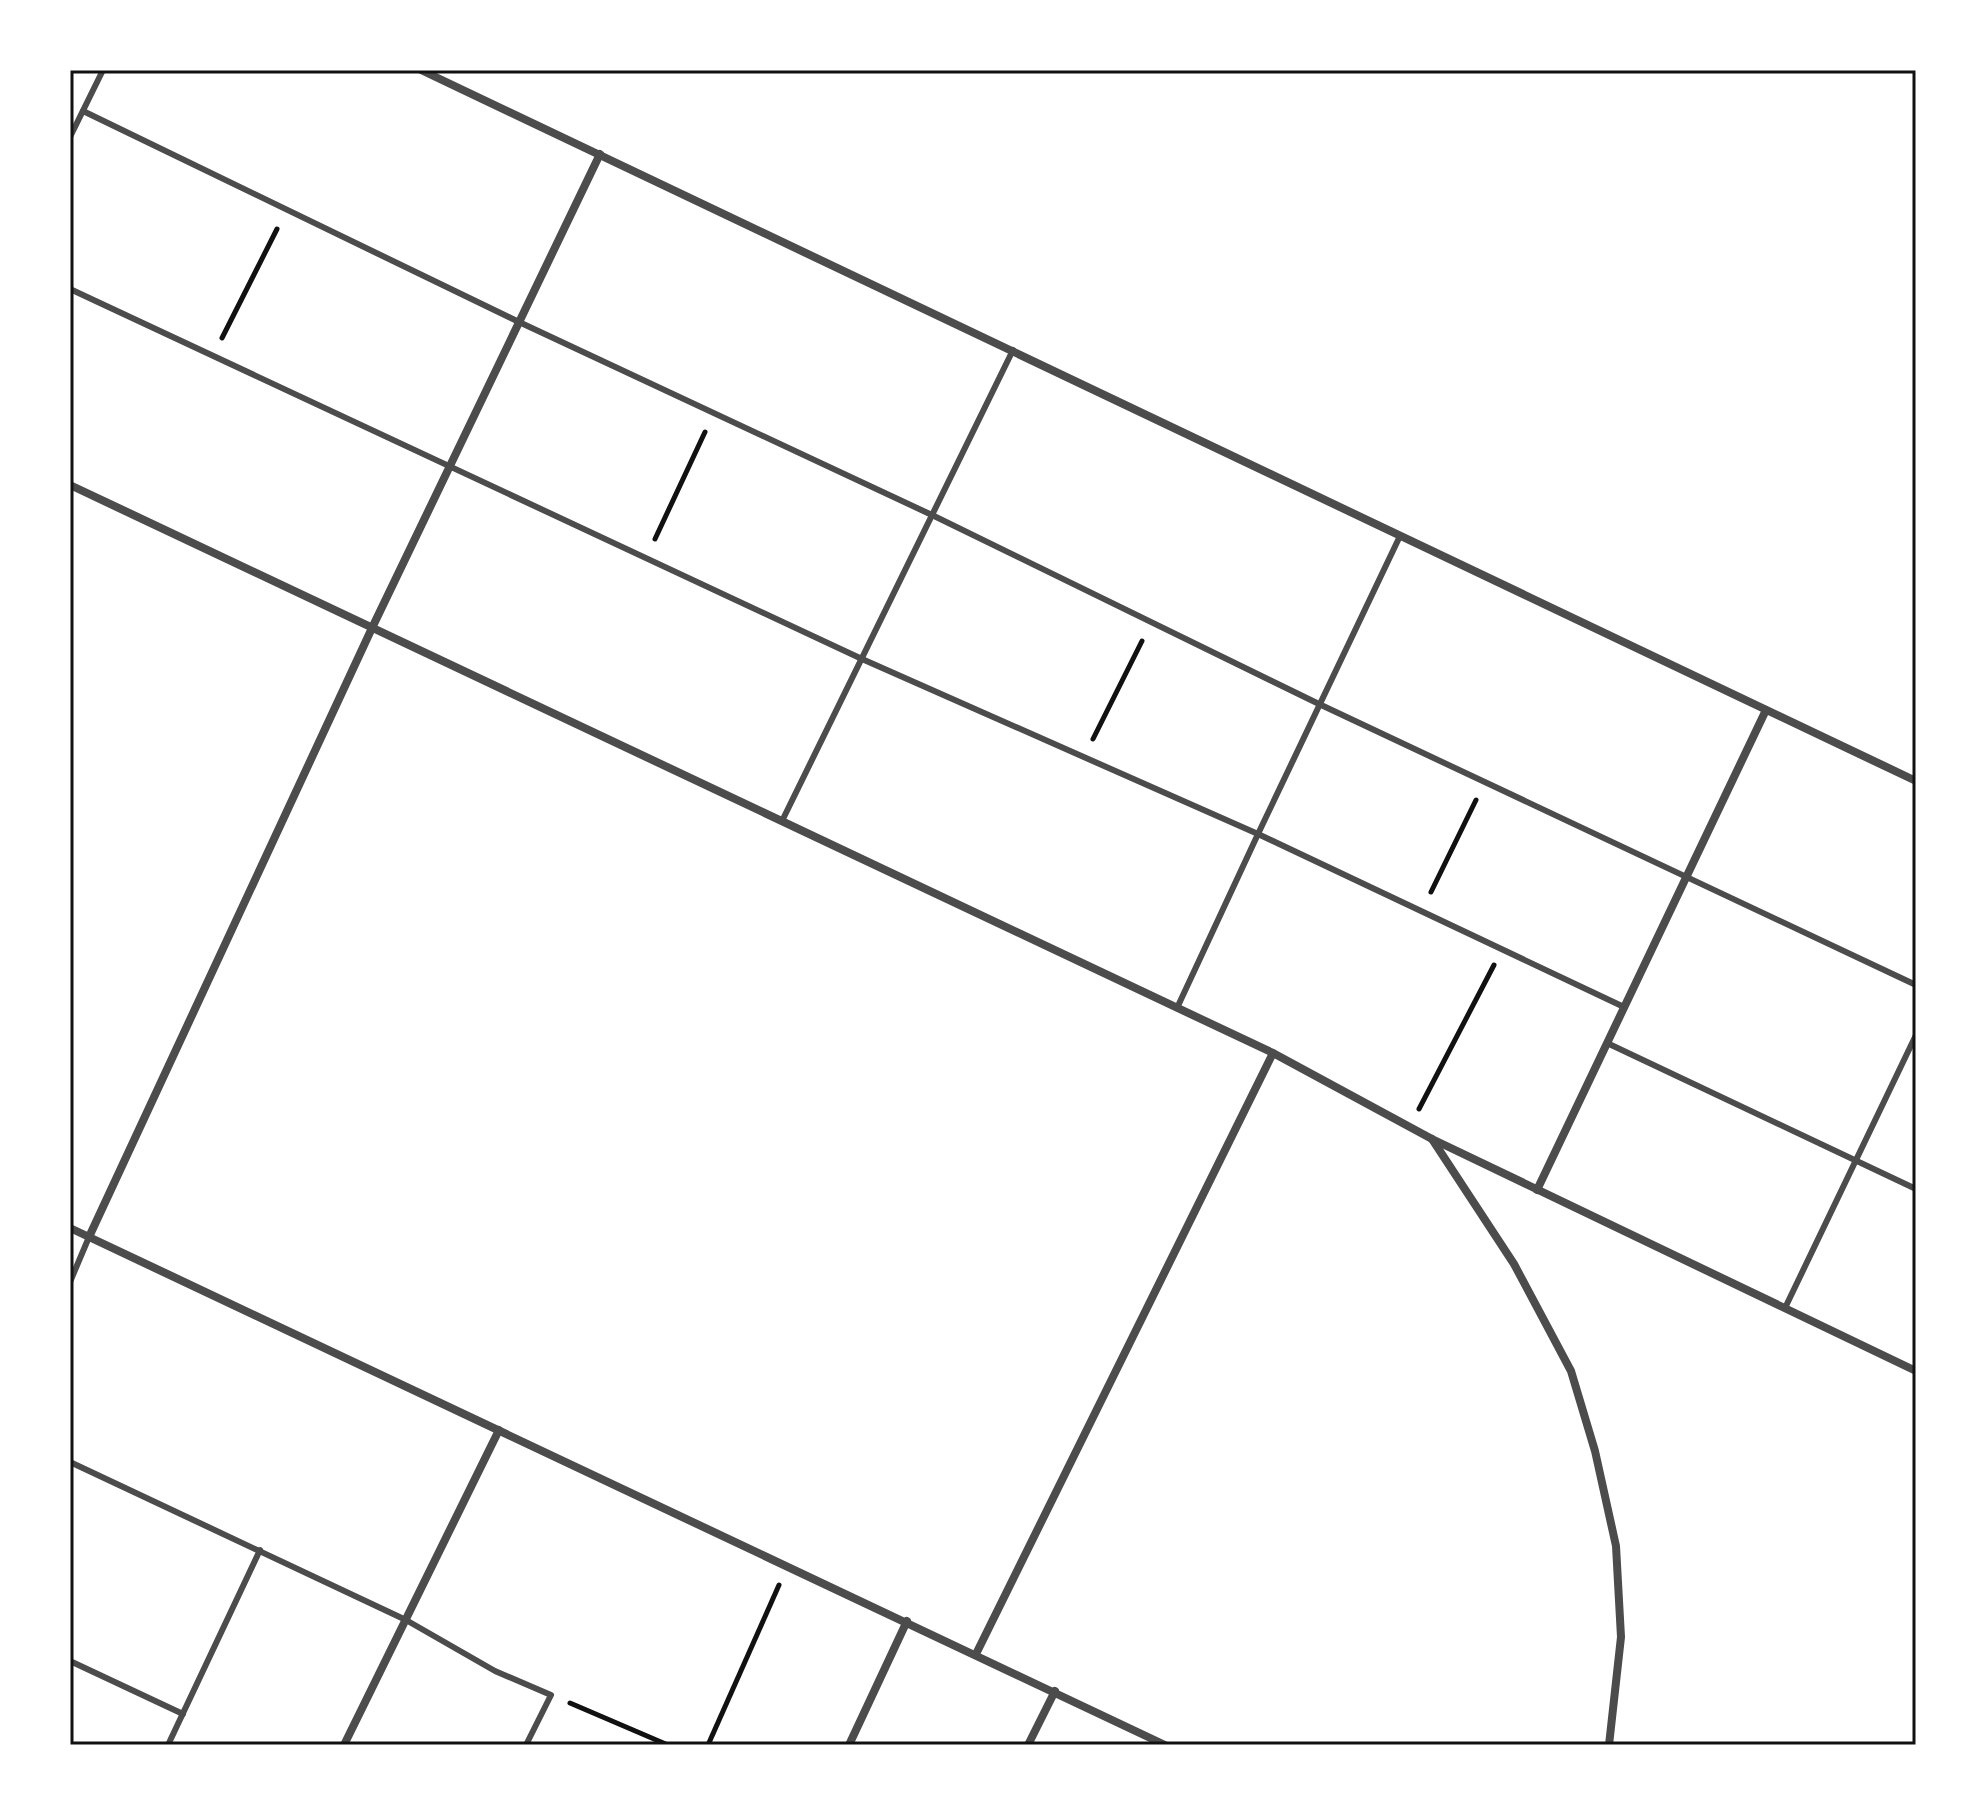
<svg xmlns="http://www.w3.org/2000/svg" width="1986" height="1815" viewBox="0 0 1986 1815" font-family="'Noto Sans',sans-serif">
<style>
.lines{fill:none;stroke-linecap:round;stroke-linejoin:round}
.path{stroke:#111;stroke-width:5}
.service{stroke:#4c4c4c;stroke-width:6}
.minor{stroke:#4c4c4c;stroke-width:8}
.neatline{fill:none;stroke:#111;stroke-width:3}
</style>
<rect width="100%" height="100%" fill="#fff"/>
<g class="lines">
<g class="path">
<path d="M222,338L277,229"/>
<path d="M655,539L705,432"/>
<path d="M1093,739L1142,641"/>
<path d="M1431,892L1476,800"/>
<path d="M1419,1109L1494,965"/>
<path d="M570,1703L668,1745"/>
<path d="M708,1745L779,1585"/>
</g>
<g class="service">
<path d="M83,111L519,322L932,515L1319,704L1916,985"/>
<path d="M70,137L103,70"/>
<path d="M70,289L862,659L1258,834L1177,1008"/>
<path d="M1400,536L1258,834L1624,1007"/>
<path d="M782,821L1013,350"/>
<path d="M1607,1043L1916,1189"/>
<path d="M70,1282L89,1237"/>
<path d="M1785,1308L1916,1035"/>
<path d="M70,1462L406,1620L495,1671L551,1695L526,1745"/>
<path d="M70,1661L183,1714"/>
<path d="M168,1745L260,1550"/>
</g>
<g class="minor">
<path d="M421,70L1916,781"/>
<path d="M70,485L1273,1053L1432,1139L1916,1371"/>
<path d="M1432,1139L1514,1264L1571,1371L1595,1451L1616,1546L1621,1637L1609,1745"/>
<path d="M1537,1190L1766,710"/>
<path d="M70,1228L1165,1745"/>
<path d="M89,1237L372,628L600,154"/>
<path d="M976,1654L1273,1053"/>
<path d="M344,1745L499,1430"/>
<path d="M849,1745L907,1621"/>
<path d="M1028,1745L1055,1691"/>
</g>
</g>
<rect width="1986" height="1815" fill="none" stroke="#ffffff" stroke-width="144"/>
<rect x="72" y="72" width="1842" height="1671" class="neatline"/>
</svg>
